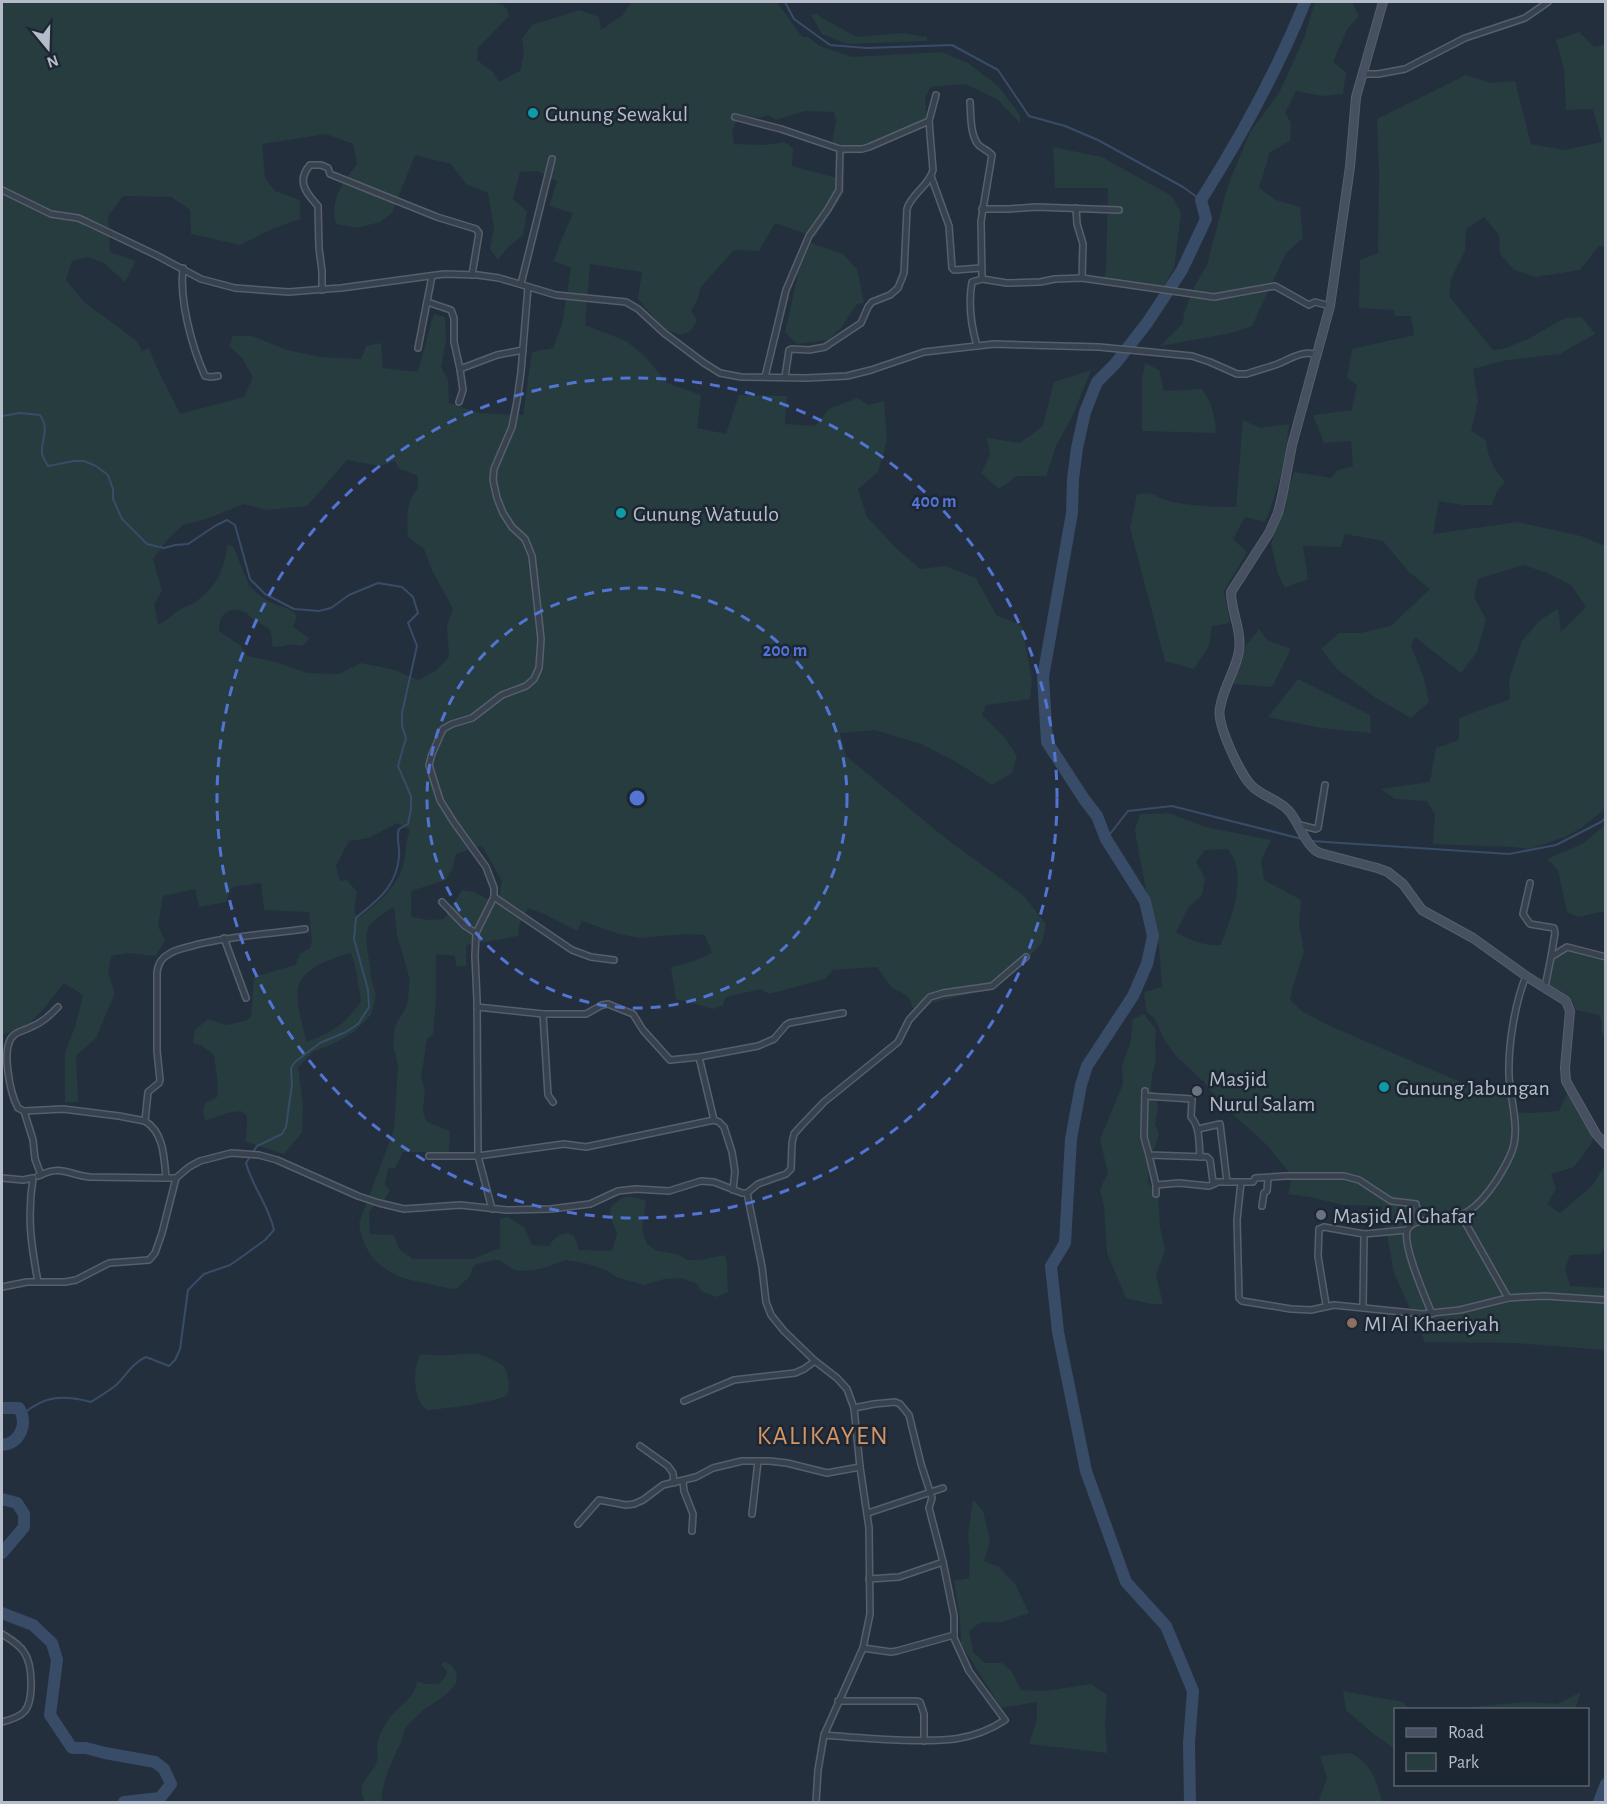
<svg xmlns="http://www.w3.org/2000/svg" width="1607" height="1804" viewBox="0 0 1607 1804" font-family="'Alegreya Sans',sans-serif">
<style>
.green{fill:#263c3f;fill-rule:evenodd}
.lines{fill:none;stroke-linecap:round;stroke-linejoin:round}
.stream{stroke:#394c67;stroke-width:2}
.river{stroke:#394c67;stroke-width:12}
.street-casing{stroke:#565f6c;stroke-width:8}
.secondary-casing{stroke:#565f6c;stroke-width:10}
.street{stroke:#38414e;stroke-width:5}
.secondary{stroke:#465061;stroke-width:8}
.ring{fill:none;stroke:#5274d3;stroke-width:3;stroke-dasharray:10 8}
.culture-dot{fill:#0f9aa8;stroke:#1d2633;stroke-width:2}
.worship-dot{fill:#6b7280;stroke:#1d2633;stroke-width:2}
.education-dot{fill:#8d6e63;stroke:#1d2633;stroke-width:2}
.labels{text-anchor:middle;stroke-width:5;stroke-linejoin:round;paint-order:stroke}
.poi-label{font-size:22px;fill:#b4bcc9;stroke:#1d2633;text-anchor:start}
.quarter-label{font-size:26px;letter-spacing:1.5px;fill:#d59563;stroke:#1d2633}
.centre{fill:#5274d3;stroke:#1d2633;stroke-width:3}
.ring-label{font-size:18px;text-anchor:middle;font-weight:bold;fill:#5274d3;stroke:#1d2633;stroke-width:5;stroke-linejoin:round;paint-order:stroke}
</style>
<rect width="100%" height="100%" fill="#242f3e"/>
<g class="green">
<path d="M2,2H460L462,3C473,0 496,0 505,7C507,9 508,13 509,16L478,48L477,60L493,72L499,82L520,71L524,53L522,39L532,25L579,10L599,17L601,30L623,15L631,2H777L802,37H808L820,46L852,57L942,52L968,63L998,86L1020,115V123L997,99L965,84L931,87L925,97L927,125C900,137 873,150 843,155L844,146L832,143L836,121L834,112L805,111L776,120L768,115L760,118L739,115L732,131L734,144L764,145L785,142L793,148L792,166L844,180V193L815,237L775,223L759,251L734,250L700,288L698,299L691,310L697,320L691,331L681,335L664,329L638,299L642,272L590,264L585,325L626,341L644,355L667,383L701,395L697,428L726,434L739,395L787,396L785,424L815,426L829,409L857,398L868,405L884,401L887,440L878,472L858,489L867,517L896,548L920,569L945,566L976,578L996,615L1022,626L1032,681L1030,699L986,705L982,715L1005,738L1017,756L1012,773L992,785L958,763L921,744L875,730L840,733L846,756L944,837L1023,895L1046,924L1042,943L1014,973L994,989L933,1002L919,1014L913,1008L908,996L891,987L877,967L833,970L825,979L769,994L761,989L726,997L723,1005L713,1009L676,999L671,967L689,963L712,953L705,935L686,934L640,938L619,934L582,921L577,931L542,913L528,908L519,926L518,936L466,945V966H456L455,956L436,954V1000L433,1034L427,1039L421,1078L425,1089L423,1112L427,1122L450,1131L449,1152H403L395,1168H388L385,1185L390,1190L383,1202L374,1206L369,1212L370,1234L394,1235L399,1249L413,1259H473L500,1248V1219L508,1217L524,1227L532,1245L549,1246C556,1236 563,1230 574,1236L579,1250L612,1251L617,1233L611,1218L610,1208C624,1194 628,1195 646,1201L642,1231L647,1244L655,1250L679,1255L687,1260H699L725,1255C728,1264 727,1282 728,1292L716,1297L701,1291L697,1284L682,1278L664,1279L644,1285L616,1277L606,1270L588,1264L566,1260L541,1269L522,1271L515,1270L499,1260H493L474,1265L469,1277L457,1289C448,1289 439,1286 430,1284C391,1278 365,1264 359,1223L394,1130L398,1065L393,1046L395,1026L407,1006L410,980L397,935L394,907L379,916L368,927L366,939L372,982L376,995L371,1015L355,1031L337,1042L313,1052L298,1067L303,1104L302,1133L284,1154L246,1142L247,1116L241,1111L227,1113L205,1121L203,1111L205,1103L217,1097L218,1087L214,1055L201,1045L193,1043L195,1030L208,1019L226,1025L248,1020L251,1016L254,977L295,965L300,954L310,948L312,940L309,912L264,910L261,883L232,887L226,902L199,907L195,889L163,896L158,926L165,941L155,956L127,953L111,956L108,974L115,993L96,1038L76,1056L78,1102H65V1052L75,1027L83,995L64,983L42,1011L28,1024L2,1035ZM326,134L353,144L357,164C342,184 330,198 336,224L357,228L380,222L392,213L415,155L451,164L466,184L488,193L494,228L490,249L498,260L507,248L523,235L527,211L513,199L520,172L537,171L557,181L549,206L573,213L560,243L554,261L571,268L562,325L553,348L532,352L523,415L480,413L449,403L448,380L441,367L446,341L445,317L434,314C427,333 425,353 417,372L383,368L381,343L366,346L361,359L320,357L287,350L252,336H233L229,346L242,358L253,377L244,397L180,414C170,392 157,371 149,348L142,351L137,341L84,302L66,280L72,261L89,257L105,264L125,282L136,261L110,252L108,216L123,196L171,197L190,210L191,234L240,245L272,229L300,219V200L275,191L265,178L262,144ZM347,460L380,466L395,461L398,468L418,476V488C405,503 407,518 408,537L424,549L432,570L453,609L447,625L449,657L435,671L418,680L395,670L361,663L339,674L307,673L276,662L247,656L241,646L219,631C218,617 227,606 242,611C247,612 249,616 253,619C258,623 265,625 269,629C273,634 271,641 273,647C284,648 289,642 301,646L306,643L309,638L293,627L297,616C290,607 281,607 272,603C263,598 255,593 249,585L233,546L227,545C225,569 215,589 195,602C190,606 183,607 178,611C171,616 166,621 158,625L154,604L162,591L153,559L168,539L183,525L206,519L244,504L266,510L307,506ZM397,823L410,830C405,841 407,851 404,862C397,888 380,901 360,917L354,913L357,892L347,880L340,881L336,866L349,841L369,838ZM482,846L502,881L497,904L474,892L462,890L444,919L429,920L411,917V891L446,880L453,868L456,854ZM351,953L355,965L361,1001C344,1026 334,1031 307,1042C303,1029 295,1000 298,987C304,967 334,957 351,953Z"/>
<path d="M1315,2H1352L1359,16L1348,28L1333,62L1346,72L1343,94L1322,96L1296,91L1285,113L1291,123L1290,141L1270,152L1259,188L1276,200L1300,207L1303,238L1286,253L1252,326L1231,333L1160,346L1183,323L1184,313L1194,287L1207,265L1228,185L1250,132L1279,93L1304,38Z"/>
<path d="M817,14L822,18L857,37L902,33L927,37V41L847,44L822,34L811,15Z"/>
<path d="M1579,32L1594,47L1605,44V246H1599L1580,270L1536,277L1514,270L1500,254L1499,235L1484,217L1466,229L1465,251L1451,279L1449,296L1493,350L1506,348L1528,339L1565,318L1582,317L1595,334L1560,354L1502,361L1473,369L1478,401L1471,431L1486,440C1488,459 1493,467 1505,482L1497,491L1492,505H1463L1439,501L1433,534L1517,522L1581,536L1605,546V809L1581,828L1565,837L1529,849L1512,847L1433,844L1435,815L1427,801L1395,799L1381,789L1430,782L1436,748L1459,740V718L1510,699L1509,679L1522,641L1540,620L1558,609L1561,632L1586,607L1571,585L1547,573L1523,565L1478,579L1474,597L1486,619L1477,652L1461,673L1415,637L1411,646L1424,678L1429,702L1411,718L1376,698L1338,670L1321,649L1339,633H1361L1391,626L1430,589L1408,571L1383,541L1345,534L1341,547L1303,546L1308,579L1285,588L1278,574L1271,544L1294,472L1331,478L1338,470L1353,466L1351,441L1324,443L1313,415L1352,410L1357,385L1347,378L1352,349L1414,335L1411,316H1395L1394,310L1359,308L1360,260L1378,253L1379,172L1377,119L1466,75L1490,83L1515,81L1531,144L1565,150L1602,142L1593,109L1566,110L1564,69L1556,40Z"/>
<path d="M1053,147L1102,157L1172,196L1181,213L1174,268L1164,286L1104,278L1106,271L1108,188H1055Z"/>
<path d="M811,243L843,254L857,269L864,303L857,304L841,328L828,340L797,344L785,332L799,270Z"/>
<path d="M1145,363L1159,370L1164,391L1202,389C1212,404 1215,415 1216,433L1142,431V379Z"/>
<path d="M1091,370L1073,415L1056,446L1046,476H1017L999,489L981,473L990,455L987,438L1020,443L1043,426L1054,382Z"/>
<path d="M1243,420L1260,428L1289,424C1286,458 1278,491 1265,522L1245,517L1233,539L1247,552L1224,591L1230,623L1212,626L1209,646L1194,669L1165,661L1130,528L1137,494C1155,491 1154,497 1169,501C1188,506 1217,507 1236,507Z"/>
<path d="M1259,629L1267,640L1291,649L1272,687L1233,684L1246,646Z"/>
<path d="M1298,679L1370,715L1371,733L1321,728L1268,717Z"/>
<path d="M1169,813L1205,827L1271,840L1261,860L1264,880L1301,900L1299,924L1304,952L1293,986L1290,1000L1303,1012L1330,1026L1458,1081L1484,1088L1506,1089L1510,1112L1531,1113L1559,1111L1568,1092L1590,1130L1593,1141L1574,1167L1551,1174L1556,1189L1547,1204L1560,1213L1592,1186L1605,1165V1247L1600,1254L1570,1255L1565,1269L1570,1286L1605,1288V1350L1515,1343L1425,1342L1394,1273L1386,1229L1380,1221L1382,1206L1343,1205L1315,1198L1288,1194L1292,1176L1267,1145L1224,1106L1203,1081L1176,1056L1165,1041L1155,1019L1146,1011L1144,992L1162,987L1159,945L1147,895L1138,848L1135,830L1140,814ZM1228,849C1230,853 1233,857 1235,861C1243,884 1231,922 1221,943L1222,945C1204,946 1192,941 1176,932L1189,907L1202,895L1205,878L1196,862L1205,850Z"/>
<path d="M1605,825V911L1578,917L1567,912L1558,870L1547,859L1582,844Z"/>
<path d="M1570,950L1605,960V1037L1601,1031L1602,1021L1599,1015L1576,1010L1570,998L1549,986L1554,957Z"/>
<path d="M1144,1014L1156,1030L1155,1044L1156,1061L1152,1075L1151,1091L1157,1101L1158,1109L1155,1125L1159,1133L1156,1144L1149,1159L1148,1183L1158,1192L1160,1227L1165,1250L1156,1275L1163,1304H1151L1126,1298L1107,1253L1104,1206L1100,1189L1108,1173L1100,1140L1123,1084L1122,1065L1130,1045L1133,1019Z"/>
<path d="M427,1354C443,1358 459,1353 476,1354C485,1355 495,1361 503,1365C508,1374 511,1385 507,1395C493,1403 444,1409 427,1410C413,1399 412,1370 420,1355Z"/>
<path d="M973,1499L983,1511L990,1541L984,1561L999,1567L1015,1584L1029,1613L1002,1622H981L969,1631L973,1652L985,1663H1002L1012,1672L1021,1690L1045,1691L1091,1684L1107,1695L1105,1722L1107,1753L1029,1744L1037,1720V1702L1001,1708L961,1644L960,1619L954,1581L969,1578L970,1555L968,1536Z"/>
<path d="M444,1662C454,1663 461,1677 454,1686C445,1699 428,1704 418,1715C414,1719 408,1724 405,1729C403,1733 403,1738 401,1742C394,1756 379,1788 382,1802H365C355,1781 371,1778 377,1761C379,1756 377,1752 377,1747C378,1736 384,1726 390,1717C400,1705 415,1698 417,1681L425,1684H438L445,1677L447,1671L441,1664Z"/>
<path d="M1343,1691L1403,1702L1409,1709L1396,1710L1395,1749L1371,1732L1346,1710Z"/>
<path d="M1581,1692L1575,1709H1471V1707L1527,1702L1557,1704Z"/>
<path d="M1350,1753C1373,1764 1376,1780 1382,1802H1318L1327,1778L1320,1756Z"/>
</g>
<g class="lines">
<g class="stream">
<path d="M785,2L794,19L830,45L867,48L952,45L998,70L1029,116L1065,126L1098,140L1183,187L1201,200"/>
<path d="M2,416L20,413L40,415C50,430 41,438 42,453C42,457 46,462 48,466L74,461H84L96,466L108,475L113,489V499L122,519L147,544L164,548L175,545L188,544L215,526L227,520L235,525L250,579L265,594L294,609L319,611L331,608L349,595L378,583L402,587L413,597L418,613L408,623L417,646L402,713V726L406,738L398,766L411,796V809L408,824L399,829L398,833C397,841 400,849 399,857C396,888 377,900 356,918L354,939L368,990L369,1007L358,1024L346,1032L320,1043L295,1062L291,1068L292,1084L286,1127L282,1134L257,1146L246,1163C252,1186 269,1206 274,1230L265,1240L243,1256L230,1265L204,1274L188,1290L180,1349L175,1360L169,1366L146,1357C132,1363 126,1376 115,1386C107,1392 99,1397 91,1402C64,1395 45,1395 23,1414"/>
<path d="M1106,839L1128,811L1172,806L1302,839"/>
<path d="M1311,841L1509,854L1556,845L1601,822L1606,818"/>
</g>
<g class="river">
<path d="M2,1408H19C28,1423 21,1443 2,1445"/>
<path d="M2,1499L17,1503L24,1514V1527L2,1553"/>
<path d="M2,1613L33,1625L52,1643L57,1660L50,1715L72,1748H86L105,1753L155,1762L164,1769L171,1784L160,1798L124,1802"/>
<path d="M1190,1802L1189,1743L1193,1691L1166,1626L1126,1582L1086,1471L1058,1332L1051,1266L1065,1243L1071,1139L1081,1085L1087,1066L1133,996L1147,964L1153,936L1145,901L1106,839L1097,816L1084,799L1047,742L1043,677L1072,513L1073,479L1077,448L1085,412L1097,382L1115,364L1147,323L1182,270L1206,219L1201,200C1241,137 1277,71 1305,2"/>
<path d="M1599,1802L1606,1784"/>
</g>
<g class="street-casing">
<g id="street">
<path d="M1362,74H1378L1405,69L1465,38L1525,18L1548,2"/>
<path d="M970,102C971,114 970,132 977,143C980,148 988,150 992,155L981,221L982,279L972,282C968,303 971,325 977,346"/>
<path d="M735,117L781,129L840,149H862L869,147L929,121L936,95"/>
<path d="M931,176L949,226L952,268L954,270L981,268"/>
<path d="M2,190L51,214L78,218L87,222L156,255L201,279L235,288L289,292L313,290L341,288L444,274L478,275L499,278L556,295L626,302L638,309L664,333L704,363L720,373L741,377L806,378L847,376L871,370L924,352L994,344L1099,347L1192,356L1210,362L1237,374H1246C1256,371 1266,368 1275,365C1289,360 1303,349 1317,355"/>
<path d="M1076,208L1077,224L1083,244L1082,278"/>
<path d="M982,209H1009L1036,207L1119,210"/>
<path d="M183,268C179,300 192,347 205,376L211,377L218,376"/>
<path d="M982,279L1007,283L1040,282L1055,279L1082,278L1214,297L1275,286L1309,305L1315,302L1330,306"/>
<path d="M521,284L552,159"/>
<path d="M322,290V271L319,248L318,206C306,193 296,181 310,165H321L328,168L330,174L437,217L476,229L479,233L472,275"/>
<path d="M427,302L451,310L454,318V342L460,369"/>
<path d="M418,348L432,276"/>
<path d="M765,377L786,290L809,236L828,209L839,190L840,149"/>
<path d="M785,377L789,350L792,349L809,350L825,347L861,323L868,307L872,302L890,295L898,288L904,273L907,209C911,194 929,186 933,170L929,121"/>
<path d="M459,402L463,390L460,369L497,355L523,350"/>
<path d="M1300,825L1316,829L1318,828L1325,785"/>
<path d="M1530,883L1523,914L1530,924L1554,928L1555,933L1551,957"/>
<path d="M494,897L572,950L591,957L614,960"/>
<path d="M442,902L465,926L476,933"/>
<path d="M224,938L246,998"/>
<path d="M1545,987L1551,957L1567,947L1606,957"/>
<path d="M477,1007L543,1014H586L602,1005L608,1004L633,1014L643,1030L670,1060L699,1057L758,1046L774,1039L786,1025L789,1023L843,1013"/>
<path d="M543,1014L548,1095L553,1102"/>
<path d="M699,1057L714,1120L719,1122L724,1127L732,1152L735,1171L733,1190"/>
<path d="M1145,1091L1144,1137L1149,1155L1207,1157L1210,1160L1213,1182H1241L1237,1220L1239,1298L1242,1301L1291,1309L1311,1310L1334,1305L1422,1314L1460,1310L1508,1298L1523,1297L1545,1296L1606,1300"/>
<path d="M1145,1096L1192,1099L1191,1117C1200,1126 1199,1144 1200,1157"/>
<path d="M24,1111L63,1109L119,1116L145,1121"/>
<path d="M1198,1129L1220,1124L1227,1182"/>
<path d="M1149,1155L1156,1185L1179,1183L1209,1186L1216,1183"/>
<path d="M429,1156H478L564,1144L586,1147L714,1120"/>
<path d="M41,1175L35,1159L33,1140L24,1111L18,1108C10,1093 0,1046 14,1035C19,1031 26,1030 31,1027C42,1023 50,1015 58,1007"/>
<path d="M38,1176C63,1164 67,1175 90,1177L166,1178"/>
<path d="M2,1178L23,1180L33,1178C27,1217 31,1244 38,1282"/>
<path d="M176,1178H166C164,1157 164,1133 145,1121L148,1092L159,1083L160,1080L157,1051V972C158,964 161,958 169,954C176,949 186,948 195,945C231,936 268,934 305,929"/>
<path d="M1241,1182H1253L1255,1178L1286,1176H1344L1359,1180L1391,1201L1416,1204L1417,1210L1415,1222"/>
<path d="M747,1193L762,1267L766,1302L771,1315L784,1331L815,1361L837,1378L847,1389L854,1408L860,1467"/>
<path d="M1156,1194V1185"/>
<path d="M1262,1206L1264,1193L1267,1191L1268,1178"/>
<path d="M492,1209L478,1156L477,1000L475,956L476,933L494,897V888L486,867L453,821L440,800L429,765L432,754L443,729L452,724L472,718L502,695L526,686L534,679L539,668L541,639L532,556L525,539L512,527L503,513L497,498L493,480L494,469L512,427L517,401L521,372L528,287"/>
<path d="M1461,1215L1508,1298"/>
<path d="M2,1287L27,1282H65L76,1280L109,1263L149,1260L155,1253L162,1233L176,1178L189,1167L200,1161L231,1153L259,1155L277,1160L358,1196L379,1203L404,1209L460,1205L507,1210L551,1209L590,1204L618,1191L636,1189L669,1191L701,1181L714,1182L742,1193H747L758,1184L786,1174L791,1169L792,1143L794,1134L801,1126L824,1102L898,1042L909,1020L930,997L943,993L992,986L1026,957"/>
<path d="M1326,1305L1318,1256L1319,1229L1324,1227L1364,1234L1407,1230"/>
<path d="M1363,1307L1364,1234"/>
<path d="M1432,1314C1425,1297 1403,1247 1407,1231C1409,1217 1449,1219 1461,1215C1482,1207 1501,1175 1510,1156C1522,1131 1510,1101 1509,1075C1508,1045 1515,1003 1526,976"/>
<path d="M684,1401L734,1380L795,1373L804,1369L815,1361"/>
<path d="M640,1446L668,1466L673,1473L674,1483"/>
<path d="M683,1482L684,1491L693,1514L692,1531"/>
<path d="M868,1513L943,1488"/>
<path d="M752,1514L758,1461"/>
<path d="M578,1524L599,1500L626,1505L634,1504L643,1500L663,1485L696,1477L713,1468L742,1461H769L787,1463L827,1473L860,1467L869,1528L870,1614L863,1648L824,1735L818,1770L816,1802"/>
<path d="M869,1579L899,1577L943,1562"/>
<path d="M2,1634C10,1639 19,1644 24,1652C33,1665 34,1701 24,1712C18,1718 9,1720 2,1722"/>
<path d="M863,1648L891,1652L897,1651L954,1635"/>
<path d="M838,1701H917L920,1702L924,1714V1741"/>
<path d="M824,1735C849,1737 873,1739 898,1740C938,1741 971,1743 1005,1720L969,1671L954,1638V1616L943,1562L929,1508L932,1498L921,1464L909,1415L900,1404L895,1402L874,1404L854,1408"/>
</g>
</g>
<g class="secondary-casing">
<path id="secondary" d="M1383,2L1356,97L1350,167L1330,306L1292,445L1283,492L1278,513L1269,533L1231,592C1231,612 1242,630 1239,651C1236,670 1223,688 1220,708C1216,723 1241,777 1253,787C1263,796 1278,800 1288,810C1299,821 1306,848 1320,853L1377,868L1388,872L1403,884L1422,910L1473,938L1526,976L1566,1001L1570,1011L1565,1068L1566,1081L1596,1134L1606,1145"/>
</g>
<use href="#street" class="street"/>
<use href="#secondary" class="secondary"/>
</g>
<g class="ring">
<circle cx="637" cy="798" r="210"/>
<circle cx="637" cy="798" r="420"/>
</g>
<g class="culture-dot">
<circle cx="533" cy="113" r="6"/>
<circle cx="621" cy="513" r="6"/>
<circle cx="1384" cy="1087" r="6"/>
</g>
<g class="worship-dot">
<circle cx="1197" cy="1091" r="6"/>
<circle cx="1321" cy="1215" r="6"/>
</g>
<circle class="education-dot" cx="1352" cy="1323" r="6"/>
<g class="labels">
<g class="poi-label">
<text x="545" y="121">Gunung Sewakul</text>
<text x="633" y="521">Gunung Watuulo</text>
<text x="1209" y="1086">Masjid<tspan x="1209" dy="25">Nurul Salam</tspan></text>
<text x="1396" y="1095">Gunung Jabungan</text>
<text x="1333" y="1223">Masjid Al Ghafar</text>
<text x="1364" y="1331">MI Al Khaeriyah</text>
</g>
<g class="quarter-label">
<text x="823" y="1444">KALIKAYEN</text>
</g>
</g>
<circle cx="637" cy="798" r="9" class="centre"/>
<g class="ring-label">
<text x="934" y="507">400 m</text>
<text x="785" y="656">200 m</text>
</g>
<rect width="1607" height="1804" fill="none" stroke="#b4bcc9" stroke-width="6"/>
<rect x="1394" y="1708" width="195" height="78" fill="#1d2633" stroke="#59626f" stroke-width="1.5"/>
<rect x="1406" y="1728" width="30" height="9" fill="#465061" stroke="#59626f" stroke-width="1.5"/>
<text x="1448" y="1738" font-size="18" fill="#b4bcc9">Road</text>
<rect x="1406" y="1753" width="30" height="18" fill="#263c3f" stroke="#59626f" stroke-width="1.5"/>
<text x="1448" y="1768" font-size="18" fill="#b4bcc9">Park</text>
<g transform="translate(48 48) rotate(161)" stroke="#1d2633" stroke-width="4.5" paint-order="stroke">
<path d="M0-4.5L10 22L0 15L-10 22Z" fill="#b4bcc9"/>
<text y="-9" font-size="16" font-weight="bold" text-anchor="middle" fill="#b4bcc9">N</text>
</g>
</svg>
